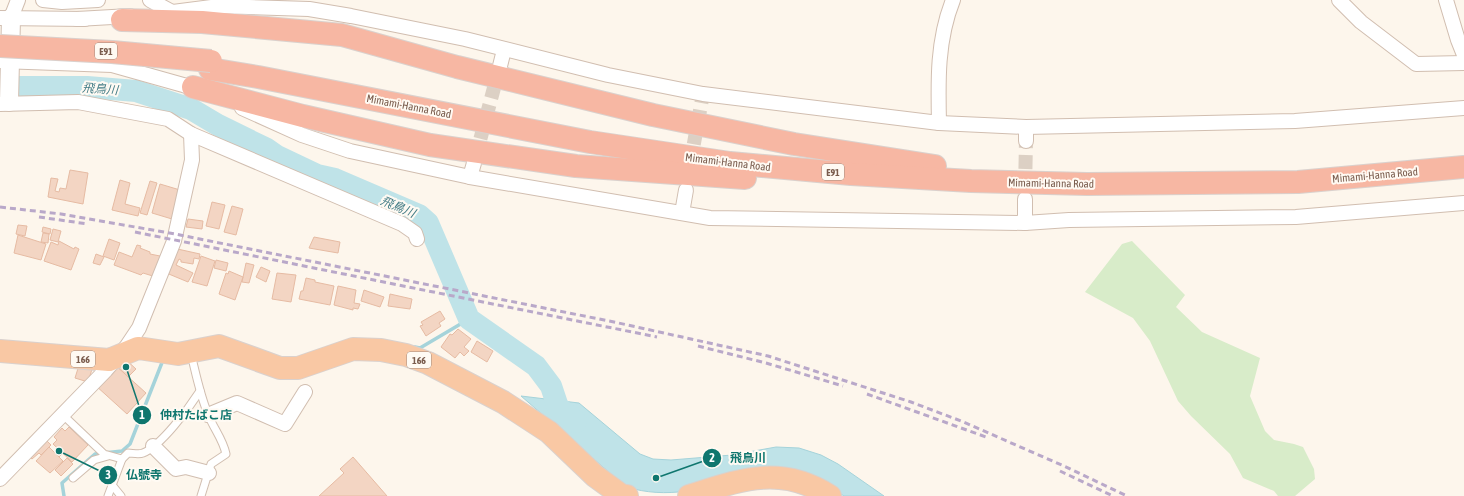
<svg xmlns="http://www.w3.org/2000/svg" width="1464" height="496" viewBox="0 0 1464 496" font-family="'Asap Condensed','Noto Sans JP',sans-serif">
<style>
.green{fill:#d8ecc9}
.water{fill:#bfe3e8;stroke:#a5d3da}
.lines{fill:none;stroke-linecap:round;stroke-linejoin:round}
.stream{stroke:#a5d3da;stroke-width:3.5}
.river{stroke:#bfe3e8;stroke-width:22}
.building{fill:#f3d5c3;stroke:#e6bba3}
.minor-tunnel{stroke:#dcd0c4;stroke-width:14;stroke-dasharray:14 7;stroke-linecap:butt}
.service-casing{stroke:#d1beb0;stroke-width:9}
.minor-casing{stroke:#d1beb0;stroke-width:16}
.tertiary-casing{stroke:#d1beb0;stroke-width:20}
.trunk-casing{stroke:#dad1cd;stroke-width:24}
.motorway-casing{stroke:#dad1cd;stroke-width:24}
.service{stroke:#fff;stroke-width:7}
.minor{stroke:#fff;stroke-width:14}
.tertiary{stroke:#fff;stroke-width:18}
.trunk{stroke:#f9c8a4;stroke-width:22}
.motorway{stroke:#f7b7a3;stroke-width:22}
.rail{stroke:#b9a8c9;stroke-width:3;stroke-dasharray:6 4;stroke-linecap:butt}
.motorway-bridge-casing{stroke:#dad1cd;stroke-width:24;stroke-linecap:butt}
.motorway-bridge{stroke:#f7b7a3;stroke-width:22}
.labels{text-anchor:middle;stroke-width:4;stroke-linejoin:round;paint-order:stroke}
.shield{fill:#fffaf3;stroke:#a28b7f;stroke-width:1}
.shield-label{font-size:10px;font-weight:bold;fill:#7a5c4d}
.street-label{font-size:11px;fill:#7a5c4d;stroke:#fffaf3}
.water-label{font-size:12px;font-style:italic;fill:#437c86;stroke:#fffaf3}
.leader{fill:none;stroke:#0f766e;stroke-width:1.5}
.callout-dot{fill:#0f766e;stroke:#fffaf3;stroke-width:1.5}
.mark-label{font-size:12px;text-anchor:middle;font-weight:bold;fill:#fff}
.callout-label{font-size:12px;text-anchor:middle;font-weight:bold;fill:#0f766e;stroke:#fffaf3;stroke-width:4;stroke-linejoin:round;paint-order:stroke}
</style>
<rect width="100%" height="100%" fill="#fdf6ec"/>
<path class="green" d="M1132,241L1185,295L1176,307L1202,332L1260,358L1250,396L1265,431L1274,440L1294,444L1303,447L1314,469L1315,479L1295,496H1278L1274,491L1243,478L1230,454L1191,416L1178,401L1150,341L1133,318L1085,292L1122,244Z"/>
<path class="water" d="M521,396L579,403L640,454L653,459L671,460L732,455L776,447L799,448L821,455L838,464L884,496H844L826,485L687,491C665,494 647,493 626,487Z"/>
<g class="lines">
<g class="stream">
<path d="M415,347L420,348L469,319"/>
<path d="M64,496L62,483L95,454L122,451L130,444L163,360"/>
</g>
<path class="river" d="M0,87H87L136,91L191,109L218,125L267,149L277,156L317,175L335,179L419,215L428,223L469,319L536,366L551,386L558,407L576,422"/>
</g>
<g class="building">
<path d="M70,170L88,173L83,204L48,197L51,178L58,179L55,191L59,192L60,188L66,189Z"/>
<path d="M120,180L130,183L125,204L140,208L138,216L112,210Z"/>
<path d="M150,181L157,183L147,215L140,213Z"/>
<path d="M160,184L180,190L172,219L152,213Z"/>
<path d="M212,202L225,205L219,229L206,226Z"/>
<path d="M232,206L243,209L236,235L224,232Z"/>
<path d="M188,219L203,221L202,229L186,227Z"/>
<path d="M18,225L27,226L25,236L16,234Z"/>
<path d="M43,227L51,229L50,234L42,232Z"/>
<path d="M53,229L61,231L58,242L50,240Z"/>
<path d="M43,233L49,234L48,243L41,242Z"/>
<path d="M18,235L46,244L41,260L14,253Z"/>
<path d="M314,237L340,242L338,253L309,248Z"/>
<path d="M109,239L120,243L114,260L103,256Z"/>
<path d="M59,241L74,249L75,247L79,249L71,270L44,261L51,242L58,245Z"/>
<path d="M137,245L141,246L140,248L150,252V254L165,257L156,277L143,273L141,275L114,265L119,252L132,257Z"/>
<path d="M173,248L200,254L199,259L194,258L193,264L181,262V260L179,259L176,265L193,273L188,282L164,272Z"/>
<path d="M96,254L104,257L100,265L93,263Z"/>
<path d="M201,256L215,261L207,286L192,282Z"/>
<path d="M216,260L228,263L226,271L214,268Z"/>
<path d="M246,263L254,265L249,283L242,282Z"/>
<path d="M261,267L270,271L266,282L256,277Z"/>
<path d="M229,271L243,277L235,300L219,294L226,273L228,274Z"/>
<path d="M277,273L296,275L291,302L272,299Z"/>
<path d="M306,278L315,280V282L334,286L330,305L299,299L301,291H303Z"/>
<path d="M338,286L356,290L354,303L360,304L358,309L353,308V310L334,305Z"/>
<path d="M364,290L384,297L380,307L361,301Z"/>
<path d="M390,294L412,299L410,309L388,306Z"/>
<path d="M440,311L445,319L439,323L441,326L426,336L420,326L423,325L421,322Z"/>
<path d="M458,329L471,339L464,347L469,351L464,356L460,352L455,358L441,347L450,334L452,335Z"/>
<path d="M477,341L493,351L487,362L471,352Z"/>
<path d="M123,357L136,369L128,377L115,365Z"/>
<path d="M80,362L93,366L88,382L75,378Z"/>
<path d="M114,364L146,393L127,414L95,385Z"/>
<path d="M69,427L88,445L72,462L53,444L57,440L54,437L62,428L65,431Z"/>
<path d="M43,437L51,445L41,455L39,453L32,459L27,455Z"/>
<path d="M49,447L63,461L50,473L36,461Z"/>
<path d="M60,451L63,453L59,457L57,455Z"/>
<path d="M353,457L387,496H319L344,473L340,469Z"/>
<path d="M67,458L73,464L61,476L55,470Z"/>
</g>
<g class="lines">
<g class="minor-tunnel">
<path d="M475,159L499,69"/>
<path d="M690,165L703,94"/>
<path d="M1025,190L1026,141"/>
</g>
<g class="service-casing">
<g id="service">
<path d="M191,354C196,374 200,395 208,414C213,428 223,439 226,454L211,464L201,496"/>
<path d="M63,415L104,454L122,459L128,453C132,453 139,455 143,453C161,446 189,408 200,391"/>
<path d="M73,478L94,460L108,456"/>
<path d="M112,485L121,496"/>
<path d="M108,496L122,459"/>
</g>
</g>
<g class="minor-casing">
<g id="minor">
<path d="M43,0L62,2L98,0"/>
<path d="M150,0L172,12"/>
<path d="M1339,0L1361,22L1416,64L1464,63"/>
<path d="M1446,0L1458,40L1464,55"/>
<path d="M165,13L219,6L309,9L351,16L465,39L608,75L703,94L939,123L1026,127L1295,121L1464,108"/>
<path d="M0,18L85,19"/>
<path d="M11,18L18,0"/>
<path d="M77,19L130,16"/>
<path d="M0,61L112,65L201,90"/>
<path d="M500,66L504,50"/>
<path d="M0,104L78,102L168,119L191,134L402,224L415,233L417,239"/>
<path d="M242,108L302,135L350,151L470,177L710,218L1025,223L1069,220L1296,217L1464,203"/>
<path d="M939,123C938,81 937,40 953,0"/>
<path d="M1026,127V141"/>
<path d="M470,177L474,163"/>
<path d="M682,213L686,190"/>
<path d="M1025,223V199"/>
<path d="M208,415L237,403L285,424L305,392"/>
<path d="M153,446L176,469L186,467L209,473"/>
<path d="M0,479L106,370L127,346L139,328L174,241L192,160L191,134"/>
</g>
</g>
<g class="tertiary-casing">
<path id="tertiary" d="M9,102L11,18"/>
</g>
<g class="trunk-casing">
<g id="trunk">
<path d="M0,351L109,360L138,348L178,354L219,346L280,368H298L353,349L381,350L406,355L428,363L503,402L549,432L595,476L621,495L627,496"/>
<path d="M689,496C740,480 780,464 830,496"/>
</g>
</g>
<g class="motorway-casing">
<g id="motorway">
<path d="M122,20L202,22L342,35L457,67L653,115L794,144L935,166"/>
<path d="M210,69L258,77L590,142L730,163L851,174L971,181L1087,184L1298,182L1464,167"/>
<path d="M193,87L303,116L430,145L576,166L745,178"/>
</g>
</g>
<use href="#service" class="service"/>
<use href="#minor" class="minor"/>
<use href="#tertiary" class="tertiary"/>
<use href="#trunk" class="trunk"/>
<use href="#motorway" class="motorway"/>
<g class="rail">
<path d="M0,207L61,214L175,234L614,322L768,356L911,402L961,421L1064,466L1127,496"/>
<path d="M39,217L88,224"/>
<path d="M135,232L657,337"/>
<path d="M698,346L766,363L843,386"/>
<path d="M867,394L986,437"/>
<path d="M1060,471L1113,496"/>
</g>
<g class="motorway-bridge-casing">
<path id="motorway-bridge" d="M0,46L112,52L211,61"/>
</g>
<use href="#motorway-bridge" class="motorway-bridge"/>
</g>
<g class="labels">
<g class="shield">
<rect x="95" y="43" width="22" height="16" rx="3"/>
<rect x="822" y="164" width="22" height="16" rx="3"/>
<rect x="71" y="351" width="24" height="16" rx="3"/>
<rect x="407" y="352" width="24" height="16" rx="3"/>
</g>
<g class="shield-label">
<text x="106" y="55">E91</text>
<text x="833" y="176">E91</text>
<text x="83" y="363">166</text>
<text x="419" y="364">166</text>
</g>
<g class="street-label">
<text transform="translate(409 106) rotate(11)" y="4">Mimami-Hanna Road</text>
<text transform="translate(728 162) rotate(7)" y="4">Mimami-Hanna Road</text>
<text transform="translate(1375 175) rotate(-5)" y="4">Mimami-Hanna Road</text>
<text transform="translate(1051 183) rotate(1)" y="4">Mimami-Hanna Road</text>
</g>
<g class="water-label">
<text transform="translate(100 89) rotate(4)" y="4">飛鳥川</text>
<text transform="translate(398 207) rotate(23)" y="4">飛鳥川</text>
</g>
</g>
<path class="leader" d="M126 367L142 415M656 478L712 458M59 451L108 475"/>
<g class="callout-dot">
<circle cx="126" cy="367" r="4"/>
<circle cx="656" cy="478" r="4"/>
<circle cx="59" cy="451" r="4"/>
<circle cx="142" cy="415" r="10"/>
<circle cx="712" cy="458" r="10"/>
<circle cx="108" cy="475" r="10"/>
</g>
<g class="mark-label">
<text x="142" y="419">1</text>
<text x="712" y="462">2</text>
<text x="108" y="479">3</text>
</g>
<g class="callout-label">
<text x="196" y="419">仲村たばこ店</text>
<text x="748" y="462">飛鳥川</text>
<text x="144" y="479">仏號寺</text>
</g>
</svg>
